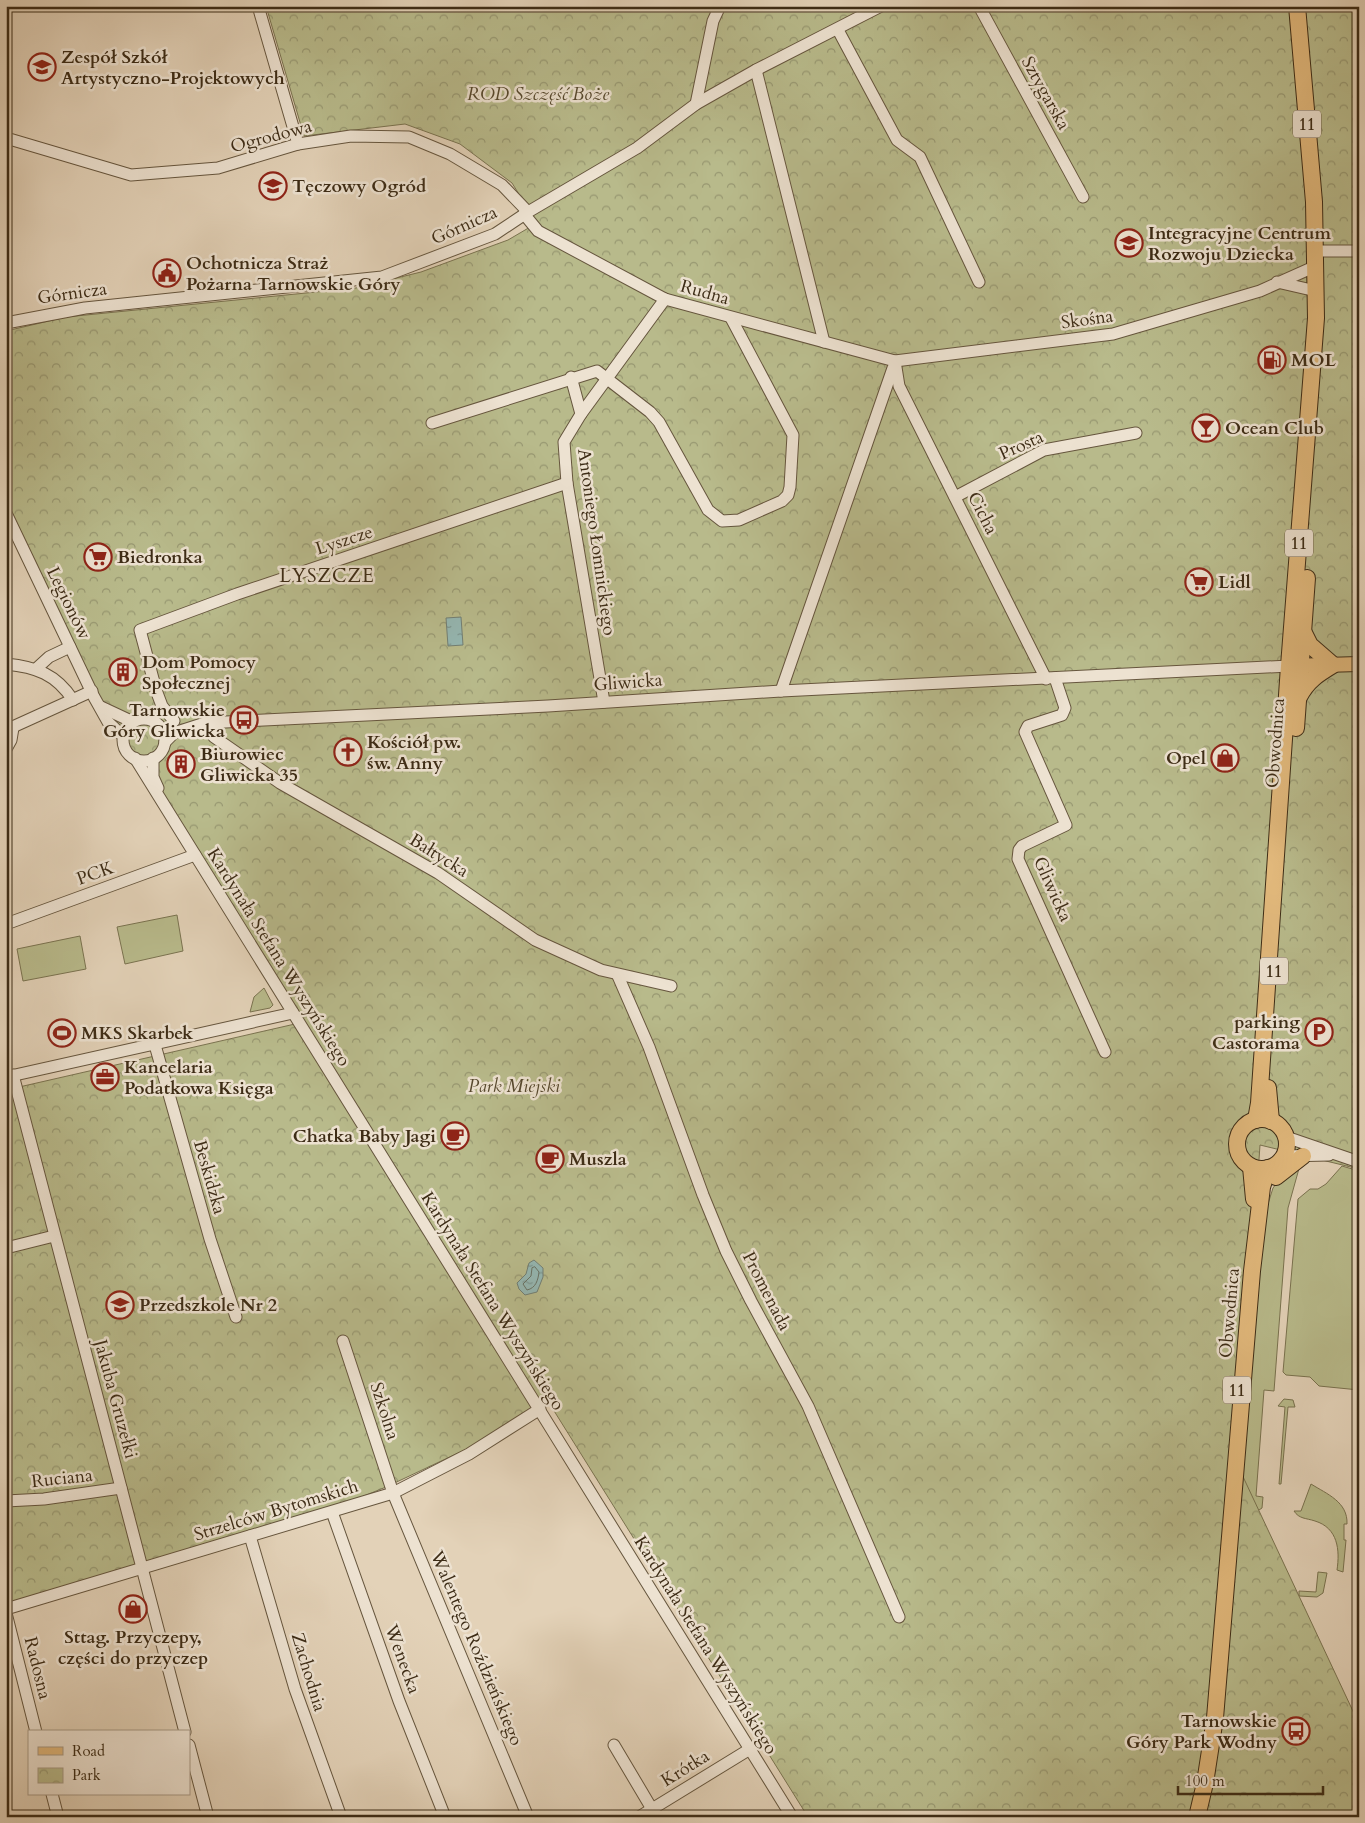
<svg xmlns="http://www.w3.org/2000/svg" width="1365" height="1823" viewBox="0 0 1365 1823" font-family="Cardo,serif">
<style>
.green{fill:#b8ba8b;stroke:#7a7350}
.park{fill:url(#park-crowns);stroke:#7a7350}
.water{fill:url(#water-ripples);stroke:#727f74}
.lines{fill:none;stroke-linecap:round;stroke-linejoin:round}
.shore{stroke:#697264;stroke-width:1}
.minor-casing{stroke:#66563e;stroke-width:13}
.major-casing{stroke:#3d2c16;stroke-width:16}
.highway-casing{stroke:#3d2c16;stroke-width:18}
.minor{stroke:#ede2d1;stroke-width:11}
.major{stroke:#e2b97c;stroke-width:14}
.highway{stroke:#e2b97c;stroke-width:16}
.labels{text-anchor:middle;stroke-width:5;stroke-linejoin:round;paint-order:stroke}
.shield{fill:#ede2d1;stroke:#72634e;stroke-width:1}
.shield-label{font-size:16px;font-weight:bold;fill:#3d2c16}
.poi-label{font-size:18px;font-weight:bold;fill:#3d2c16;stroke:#ede2d1;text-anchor:start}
.street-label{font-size:18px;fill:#3d2c16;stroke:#ede2d1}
.park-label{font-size:18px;font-style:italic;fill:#56482d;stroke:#ede2d1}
.neighbourhood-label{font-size:19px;letter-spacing:1px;fill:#3d2c16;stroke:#ede2d1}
</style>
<defs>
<pattern id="park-crowns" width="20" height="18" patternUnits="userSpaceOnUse" patternTransform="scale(1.25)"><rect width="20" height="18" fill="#b8ba8b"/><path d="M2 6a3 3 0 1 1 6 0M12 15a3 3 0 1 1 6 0" fill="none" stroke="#979771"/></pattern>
<pattern id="water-ripples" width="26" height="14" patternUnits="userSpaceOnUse" patternTransform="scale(1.25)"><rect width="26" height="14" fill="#95b7b2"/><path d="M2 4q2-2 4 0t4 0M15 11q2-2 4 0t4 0" fill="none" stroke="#7b9590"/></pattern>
</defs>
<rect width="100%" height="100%" fill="#e3d2b8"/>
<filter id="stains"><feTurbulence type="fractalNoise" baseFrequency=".004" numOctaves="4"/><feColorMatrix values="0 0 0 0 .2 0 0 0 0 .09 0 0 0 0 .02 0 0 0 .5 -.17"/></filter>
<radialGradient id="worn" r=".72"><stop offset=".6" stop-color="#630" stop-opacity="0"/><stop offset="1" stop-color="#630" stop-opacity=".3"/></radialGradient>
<g class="green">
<path d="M177,915L183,951L125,964L117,927Z"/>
<path d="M80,936L86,969L23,981L17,949Z"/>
<path d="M264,988L273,1005L270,1008L250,1012L254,997Z"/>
<path d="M1300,1165L1288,1208L1274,1391L1264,1390L1256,1496L1263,1497L1262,1508L1256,1512L1238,1491L1255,1300L1267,1207L1273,1188L1278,1181Z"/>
<path d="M1342,1166L1359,1171V1390L1319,1386L1310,1377L1286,1375L1283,1372L1298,1199L1310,1189H1318L1326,1184Z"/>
<path d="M1284,1399L1293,1400L1295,1407H1288L1281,1484H1279L1285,1407L1278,1406Z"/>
<path d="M1311,1484C1327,1494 1348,1502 1347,1524H1344V1540H1346L1343,1572L1337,1570C1340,1550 1338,1528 1315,1521C1306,1518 1299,1519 1294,1511H1301Z"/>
<path d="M1318,1572L1327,1573L1323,1593L1317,1597L1299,1596V1591L1316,1592Z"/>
</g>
<path class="park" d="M266,6H1359V1169L1260,1145L1238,1466L1359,1724V1817H808L546,1398L473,1446L386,1487L307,1519L6,1606V1090L295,1024L88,692L6,523V331L66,317L356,288L421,272L508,240L537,223L512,183L460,144L405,124L304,136Z"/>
<g class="water">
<path d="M461,617L463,645L448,646L446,618Z"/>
<path d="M534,1260L543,1268V1277L537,1292L525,1295L519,1289L517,1283L526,1274L529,1263Z"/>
</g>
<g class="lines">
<path class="shore" d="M535,1267L539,1272C538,1280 536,1288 527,1290L523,1284L531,1276L532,1268Z"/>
<g class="minor-casing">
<g id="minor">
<path d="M258,6L298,144"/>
<path d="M979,6L1083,197"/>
<path d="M838,30L897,140L920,157L979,282"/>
<path d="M756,70L824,342"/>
<path d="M696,104L713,21L720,6"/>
<path d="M6,138L131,175L218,168L298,144L351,136L409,137L450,154L502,185L528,212"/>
<path d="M524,214L538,231L665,299L895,361L1113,334L1260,291L1316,266"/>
<path d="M1316,251H1359"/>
<path d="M1277,282L1316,291"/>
<path d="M6,323L85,308L382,277L495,234L528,212L637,148L696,104L756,70L881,6"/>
<path d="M895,361L899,386L1046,679"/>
<path d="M571,377L581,414"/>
<path d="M432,423L597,371L650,412L659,422L708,510L722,521L739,520L782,501L788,495L790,487L793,435L731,318"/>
<path d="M955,497L1044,450L1136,433"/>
<path d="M6,513L94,697L108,722L123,736"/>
<path d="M6,664C36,667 56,674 73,700"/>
<path d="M37,668L49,657L70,647"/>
<path d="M1055,678L1065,708L1062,715L1028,726L1025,732L1066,825L1022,846L1019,850L1018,859L1105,1052"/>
<path d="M781,691L893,368"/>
<path d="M604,702L567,483L564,442L581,414L665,299"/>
<path d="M101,707L133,722"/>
<circle cx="144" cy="740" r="21"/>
<path d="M174,721L162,706L156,690L140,630L237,594L567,483"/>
<path d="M205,723L214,737L280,783L438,873L535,940L601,970L671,986"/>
<path d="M6,730L92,691"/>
<path d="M165,742L174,733L205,723L548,706L781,691L1289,666"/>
<path d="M6,749L11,740L13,728"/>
<path d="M135,758L792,1817"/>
<path d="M153,758V777L158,788"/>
<path d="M6,924L195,855"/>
<path d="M618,976L649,1047L703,1195L726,1251L751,1301L808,1406L899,1617"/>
<path d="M155,1045L210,1239L236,1317"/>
<path d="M13,1075L185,1732"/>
<path d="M6,1077L293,1013"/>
<path d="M1286,1137L1359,1162"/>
<path d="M1284,1156L1329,1155"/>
<path d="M6,1248L54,1236"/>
<path d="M343,1341L393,1493L528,1817"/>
<path d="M6,1501L44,1499L121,1488"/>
<path d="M332,1512L399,1701L445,1817"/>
<path d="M250,1536L295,1689L341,1817"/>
<path d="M6,1609L393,1493L469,1454L540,1409"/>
<path d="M6,1613L36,1732"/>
<path d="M189,1745L208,1817"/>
<path d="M614,1745L652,1809"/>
<path d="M52,1794L58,1817"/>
<path d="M639,1817L750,1749"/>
</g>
</g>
<g class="major-casing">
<path id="major" d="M1289,666L1359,664"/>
</g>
<g class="highway-casing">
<g id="highway">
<path d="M1299,697C1307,681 1318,674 1333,665L1310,645L1304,633"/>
<path d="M1296,728L1307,578"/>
<path d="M1268,1088L1271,1121"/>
<circle cx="1262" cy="1144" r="25"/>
<path d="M1256,1120L1259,1103L1289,666L1316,318L1314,202L1297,6"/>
<path d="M1251,1167L1254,1199"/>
<path d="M1276,1177L1303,1156"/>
<path d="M1197,1817L1205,1783L1215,1718L1252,1271L1262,1187L1268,1168"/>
</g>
</g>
<use href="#minor" class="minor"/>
<use href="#major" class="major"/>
<use href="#highway" class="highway"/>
</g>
<defs>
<g id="school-ring" transform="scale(1.4375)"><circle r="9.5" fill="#ede2d1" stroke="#8f2418" stroke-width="1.5"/><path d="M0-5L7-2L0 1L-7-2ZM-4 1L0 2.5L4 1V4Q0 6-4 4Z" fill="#8f2418"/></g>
<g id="civic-ring" transform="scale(1.4375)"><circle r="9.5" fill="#ede2d1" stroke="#8f2418" stroke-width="1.5"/><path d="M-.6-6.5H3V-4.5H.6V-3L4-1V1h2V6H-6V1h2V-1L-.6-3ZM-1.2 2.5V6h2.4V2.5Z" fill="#8f2418"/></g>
<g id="fuel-ring" transform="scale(1.4375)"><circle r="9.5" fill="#ede2d1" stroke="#8f2418" stroke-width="1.5"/><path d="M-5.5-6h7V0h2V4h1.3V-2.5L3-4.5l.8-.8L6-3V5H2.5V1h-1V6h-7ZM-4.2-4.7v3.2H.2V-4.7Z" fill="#8f2418"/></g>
<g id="bar-ring" transform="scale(1.4375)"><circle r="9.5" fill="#ede2d1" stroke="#8f2418" stroke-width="1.5"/><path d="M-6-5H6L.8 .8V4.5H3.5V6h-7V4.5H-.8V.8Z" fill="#8f2418"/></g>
<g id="supermarket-ring" transform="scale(1.4375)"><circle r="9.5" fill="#ede2d1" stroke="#8f2418" stroke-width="1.5"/><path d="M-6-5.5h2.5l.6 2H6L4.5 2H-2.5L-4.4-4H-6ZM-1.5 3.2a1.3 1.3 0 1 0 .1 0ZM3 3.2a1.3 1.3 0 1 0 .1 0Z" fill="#8f2418"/></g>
<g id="building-ring" transform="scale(1.4375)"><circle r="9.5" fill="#ede2d1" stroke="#8f2418" stroke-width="1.5"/><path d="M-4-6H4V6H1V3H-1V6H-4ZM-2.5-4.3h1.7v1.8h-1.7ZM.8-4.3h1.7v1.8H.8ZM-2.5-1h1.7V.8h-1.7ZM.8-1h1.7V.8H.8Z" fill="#8f2418"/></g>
<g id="bus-ring" transform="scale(1.4375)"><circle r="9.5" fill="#ede2d1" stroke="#8f2418" stroke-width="1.5"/><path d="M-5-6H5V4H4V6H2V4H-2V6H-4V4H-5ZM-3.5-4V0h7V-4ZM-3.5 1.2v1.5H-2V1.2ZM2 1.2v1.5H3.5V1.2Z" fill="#8f2418"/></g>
<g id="church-ring" transform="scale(1.4375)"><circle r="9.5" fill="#ede2d1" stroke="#8f2418" stroke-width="1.5"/><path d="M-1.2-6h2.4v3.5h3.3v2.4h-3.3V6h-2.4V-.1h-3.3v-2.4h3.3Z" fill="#8f2418"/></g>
<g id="shop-ring" transform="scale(1.4375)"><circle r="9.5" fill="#ede2d1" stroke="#8f2418" stroke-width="1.5"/><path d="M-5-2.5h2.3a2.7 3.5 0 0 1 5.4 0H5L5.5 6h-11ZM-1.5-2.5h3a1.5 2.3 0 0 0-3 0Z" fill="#8f2418"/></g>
<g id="parking-ring" transform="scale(1.4375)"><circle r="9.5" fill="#ede2d1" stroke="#8f2418" stroke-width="1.5"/><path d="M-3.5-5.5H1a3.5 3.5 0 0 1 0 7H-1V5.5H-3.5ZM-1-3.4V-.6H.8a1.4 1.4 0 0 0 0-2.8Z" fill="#8f2418"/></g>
<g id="stadium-ring" transform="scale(1.4375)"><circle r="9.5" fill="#ede2d1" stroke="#8f2418" stroke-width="1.5"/><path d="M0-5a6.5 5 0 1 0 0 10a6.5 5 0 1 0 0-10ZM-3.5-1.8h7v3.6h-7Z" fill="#8f2418"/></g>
<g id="office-ring" transform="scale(1.4375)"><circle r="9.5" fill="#ede2d1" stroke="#8f2418" stroke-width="1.5"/><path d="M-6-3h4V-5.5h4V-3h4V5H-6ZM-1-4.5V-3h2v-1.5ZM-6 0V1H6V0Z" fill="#8f2418"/></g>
<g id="cafe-ring" transform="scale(1.4375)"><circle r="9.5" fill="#ede2d1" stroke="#8f2418" stroke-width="1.5"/><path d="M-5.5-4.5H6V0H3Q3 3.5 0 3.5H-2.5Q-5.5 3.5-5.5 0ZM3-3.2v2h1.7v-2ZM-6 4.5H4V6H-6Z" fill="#8f2418"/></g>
</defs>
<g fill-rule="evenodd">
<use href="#school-ring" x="42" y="67"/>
<use href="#school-ring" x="273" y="186"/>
<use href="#school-ring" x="1129" y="243"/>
<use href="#civic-ring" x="167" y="273"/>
<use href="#fuel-ring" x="1272" y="360"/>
<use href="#bar-ring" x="1206" y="428"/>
<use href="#supermarket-ring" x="98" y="557"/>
<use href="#supermarket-ring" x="1199" y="582"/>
<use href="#building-ring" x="123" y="672"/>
<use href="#bus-ring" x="244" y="720"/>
<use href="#church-ring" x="348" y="752"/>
<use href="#shop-ring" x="1225" y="758"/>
<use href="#building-ring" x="181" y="764"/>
<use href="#parking-ring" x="1319" y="1032"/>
<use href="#stadium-ring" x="62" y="1033"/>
<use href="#office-ring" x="105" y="1077"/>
<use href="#cafe-ring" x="455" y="1136"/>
<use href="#cafe-ring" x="550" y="1159"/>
<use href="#school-ring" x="120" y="1305"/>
<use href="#shop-ring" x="133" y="1609"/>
<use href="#bus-ring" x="1296" y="1731"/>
</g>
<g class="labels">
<g class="shield">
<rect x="1293" y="110.5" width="28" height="27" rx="4"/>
<rect x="1285" y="529.5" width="28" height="27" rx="4"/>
<rect x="1260" y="957.5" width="28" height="27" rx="4"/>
<rect x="1223" y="1376.5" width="28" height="27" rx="4"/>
</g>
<g class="shield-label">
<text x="1307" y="130">11</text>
<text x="1299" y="549">11</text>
<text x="1274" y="977">11</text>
<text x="1237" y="1396">11</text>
</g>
<g class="poi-label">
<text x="61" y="63">Zespół Szkół<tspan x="61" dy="21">Artystyczno-Projektowych</tspan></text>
<text x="292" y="192">Tęczowy Ogród</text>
<text x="1148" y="239">Integracyjne Centrum<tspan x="1148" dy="21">Rozwoju Dziecka</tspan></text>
<text x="186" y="269">Ochotnicza Straż<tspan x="186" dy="21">Pożarna Tarnowskie Góry</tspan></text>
<text x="1291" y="366">MOL</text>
<text x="1225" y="434">Ocean Club</text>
<text x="117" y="563">Biedronka</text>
<text x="1218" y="588">Lidl</text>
<text x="142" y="668">Dom Pomocy<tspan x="142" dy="21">Społecznej</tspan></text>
<text x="225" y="716" text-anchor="end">Tarnowskie<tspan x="225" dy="21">Góry Gliwicka</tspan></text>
<text x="367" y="748">Kościół pw.<tspan x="367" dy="21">św. Anny</tspan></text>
<text x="200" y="760">Biurowiec<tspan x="200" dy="21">Gliwicka 35</tspan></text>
<text x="1206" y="764" text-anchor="end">Opel</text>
<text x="1300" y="1028" text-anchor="end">parking<tspan x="1300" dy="21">Castorama</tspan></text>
<text x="81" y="1039">MKS Skarbek</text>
<text x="124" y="1073">Kancelaria<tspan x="124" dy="21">Podatkowa Księga</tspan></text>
<text x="436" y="1142" text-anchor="end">Chatka Baby Jagi</text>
<text x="569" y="1165">Muszla</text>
<text x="139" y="1311">Przedszkole Nr 2</text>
<text x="133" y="1643" text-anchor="middle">Sttag. Przyczepy,<tspan x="133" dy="21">części do przyczep</tspan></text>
<text x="1277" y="1727" text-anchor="end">Tarnowskie<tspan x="1277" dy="21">Góry Park Wodny</tspan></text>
</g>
<g class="street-label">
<text transform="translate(1046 93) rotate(61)" y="6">Sztygarska</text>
<text transform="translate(271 136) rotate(-15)" y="6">Ogrodowa</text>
<text transform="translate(464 225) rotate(-24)" y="6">Górnicza</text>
<text transform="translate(705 292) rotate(16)" y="6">Rudna</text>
<text transform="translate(72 293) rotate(-8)" y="6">Górnicza</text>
<text transform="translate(1087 319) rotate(-8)" y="6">Skośna</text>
<text transform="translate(1021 445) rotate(-24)" y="6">Prosta</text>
<text transform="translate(983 513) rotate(63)" y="6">Cicha</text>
<text transform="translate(344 540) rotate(-18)" y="6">Lyszcze</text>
<text transform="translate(597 542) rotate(82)" y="6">Antoniego Łomnickiego</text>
<text transform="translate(69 603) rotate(64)" y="6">Legionów</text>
<text transform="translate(628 682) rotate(-4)" y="6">Gliwicka</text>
<text transform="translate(1275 743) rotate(-86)" y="6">Obwodnica</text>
<text transform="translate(439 855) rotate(32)" y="6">Bałtycka</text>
<text transform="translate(95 873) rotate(-20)" y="6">PCK</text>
<text transform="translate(1053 889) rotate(66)" y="6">Gliwicka</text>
<text transform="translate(279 957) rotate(58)" y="6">Kardynała Stefana Wyszyńskiego</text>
<text transform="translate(210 1177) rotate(74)" y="6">Beskidzka</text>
<text transform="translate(767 1291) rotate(63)" y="6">Promenada</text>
<text transform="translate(493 1301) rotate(58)" y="6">Kardynała Stefana Wyszyńskiego</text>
<text transform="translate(1229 1313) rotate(-85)" y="6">Obwodnica</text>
<text transform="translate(116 1399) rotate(75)" y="6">Jakuba Gruzełki</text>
<text transform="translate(385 1411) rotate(72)" y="6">Szkolna</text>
<text transform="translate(62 1478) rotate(-6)" y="6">Ruciana</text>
<text transform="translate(276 1510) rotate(-17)" y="6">Strzelców Bytomskich</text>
<text transform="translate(706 1645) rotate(58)" y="6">Kardynała Stefana Wyszyńskiego</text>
<text transform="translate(477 1648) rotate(67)" y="6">Walentego Roździeńskiego</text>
<text transform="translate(403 1659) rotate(70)" y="6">Wenecka</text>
<text transform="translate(38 1668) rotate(76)" y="6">Radosna</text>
<text transform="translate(309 1672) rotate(73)" y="6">Zachodnia</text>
<text transform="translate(685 1768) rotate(-32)" y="6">Krótka</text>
</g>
<g class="park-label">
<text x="538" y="100">ROD Szczęść Boże</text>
<text x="514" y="1092">Park Miejski</text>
</g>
<g class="neighbourhood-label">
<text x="327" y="582">LYSZCZE</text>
</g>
</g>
<rect width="1365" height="1823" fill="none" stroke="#e3d2b8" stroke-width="25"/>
<rect x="8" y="8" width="1350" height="1808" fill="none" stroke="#3d2c16" stroke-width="2.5"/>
<rect x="12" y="12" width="1340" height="1798" fill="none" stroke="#3d2c16"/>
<rect x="28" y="1730" width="162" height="65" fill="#ede2d1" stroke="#a79986"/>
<rect x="38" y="1747" width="25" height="8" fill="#e2b97c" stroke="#a79986"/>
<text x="72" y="1756" font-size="15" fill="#3d2c16">Road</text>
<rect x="38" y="1768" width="25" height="15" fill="url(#park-crowns)" stroke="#a79986"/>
<text x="72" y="1780" font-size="15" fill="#3d2c16">Park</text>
<path d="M1178 1786v8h145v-8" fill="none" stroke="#3d2c16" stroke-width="2.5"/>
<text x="1185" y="1786" font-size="15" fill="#3d2c16" stroke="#ede2d1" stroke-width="4" paint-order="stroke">100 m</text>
<rect width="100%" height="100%" filter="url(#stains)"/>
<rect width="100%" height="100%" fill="url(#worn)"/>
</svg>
